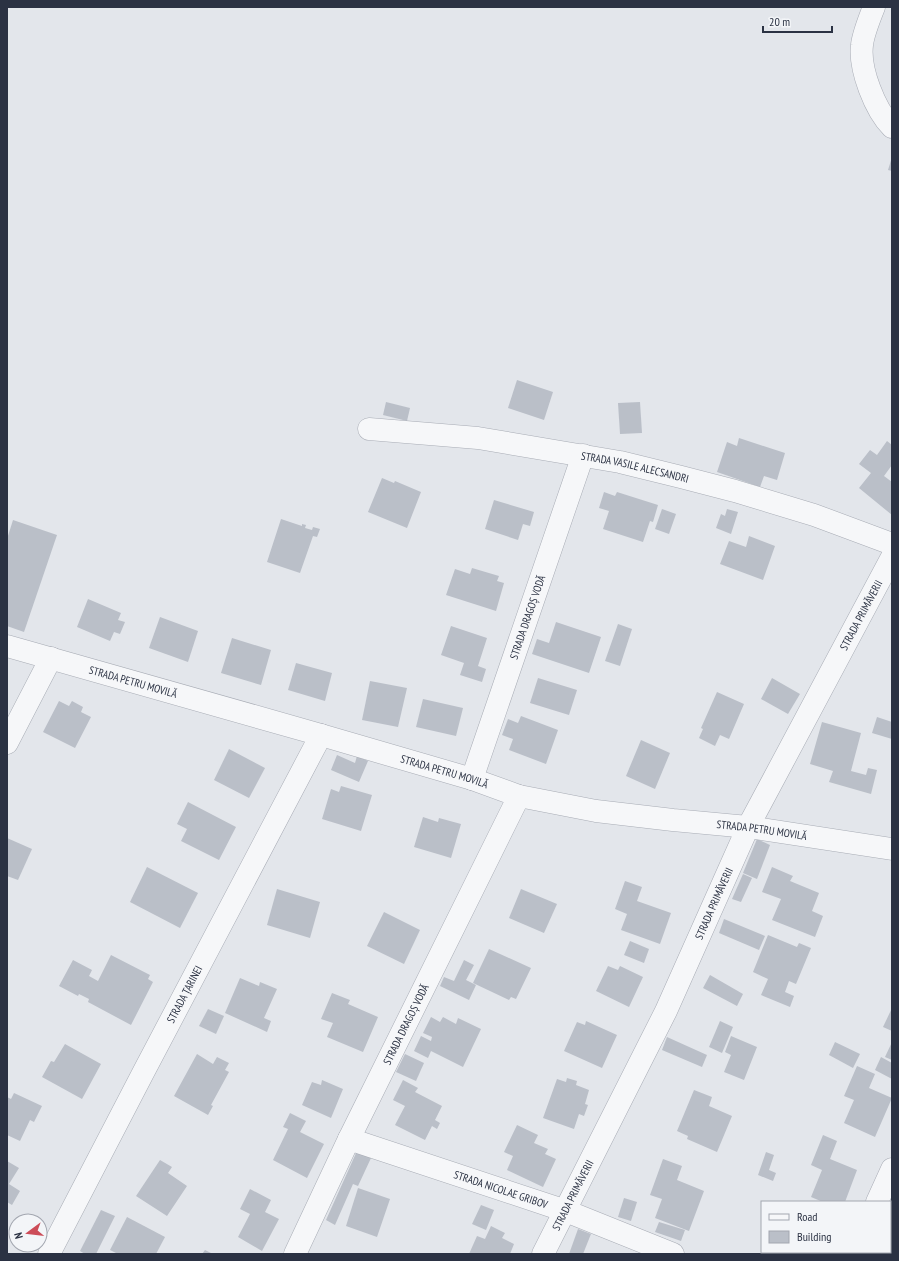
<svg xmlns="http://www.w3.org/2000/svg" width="899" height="1261" viewBox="0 0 899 1261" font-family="'PT Sans Narrow',sans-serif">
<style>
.building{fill:#babfc8}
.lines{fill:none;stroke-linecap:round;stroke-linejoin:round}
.minor-casing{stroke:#a8acb5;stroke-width:23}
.minor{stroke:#f6f7f9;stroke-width:22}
.labels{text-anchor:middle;stroke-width:4;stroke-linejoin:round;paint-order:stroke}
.street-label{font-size:11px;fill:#2b3243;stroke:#f3f5f8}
</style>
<rect width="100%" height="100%" fill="#e3e6eb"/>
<g class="building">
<path d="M892,157V171L888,170Z"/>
<path d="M517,380L553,392L544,420L508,408Z"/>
<path d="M386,402L410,408L407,421L383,415Z"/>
<path d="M640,402L642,433L620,434L618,403Z"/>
<path d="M739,438L785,453L777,480L764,476L760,487L717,472L727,442L737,446Z"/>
<path d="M887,441L892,445V465L884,476L892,482V515L859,488L871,473L859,464L870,450L877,455Z"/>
<path d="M382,478L394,483L395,481L421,492L407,528L368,512Z"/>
<path d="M604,492L615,496L617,492L658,505L653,522L650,521L643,542L603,529L609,511L599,508Z"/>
<path d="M494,500L534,512L530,526L523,524L518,540L485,529Z"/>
<path d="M662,509L676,514L669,534L655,529Z"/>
<path d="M727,509L738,512L731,534L716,528L721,514L725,516Z"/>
<path d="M281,519L302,526V524L306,525L305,528L312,530L313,527L320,529L317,537L313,536L300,573L267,562Z"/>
<path d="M13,520L57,535L24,632L7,626V539Z"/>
<path d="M749,536L775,546L763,580L720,564L729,541L746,547Z"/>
<path d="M472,568L499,576L497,581L504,583L496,611L446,595L455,569L470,574Z"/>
<path d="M88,599L121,613L118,620L125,622L120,634L114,632L110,641L77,627Z"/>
<path d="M160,617L198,631L188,662L149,648Z"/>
<path d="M556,622L601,637L589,673L532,654L537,639L549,643Z"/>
<path d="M618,624L632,629L620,666L605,661Z"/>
<path d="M451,626L487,638L478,666L486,669L482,682L460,675L464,663L441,655Z"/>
<path d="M232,638L271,650L261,685L221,673Z"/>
<path d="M296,663L332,673L325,701L288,690Z"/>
<path d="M538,678L577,690L569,715L530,703Z"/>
<path d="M772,678L800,694L788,714L761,699Z"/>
<path d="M370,681L407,688L398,727L362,720Z"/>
<path d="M717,692L744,704L729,739L720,735L715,746L699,738L703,729L701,728Z"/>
<path d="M423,699L463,708L456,736L416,727Z"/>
<path d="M59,701L69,706L72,701L83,707L81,712L91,717L75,748L43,732Z"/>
<path d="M521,716L558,730L546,764L509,750L513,739L502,735L508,719L518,723Z"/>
<path d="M877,717L892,722V739L872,733Z"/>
<path d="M822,722L861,733L851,771L866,775L868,768L877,770L871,794L829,782L833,771L810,764Z"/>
<path d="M641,740L670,753L655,789L626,776Z"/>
<path d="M229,749L265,768L249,798L214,780Z"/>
<path d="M337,755L355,763L357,756L368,761L359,782L331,770Z"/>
<path d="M341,786L372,795L361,831L322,819L331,789L339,792Z"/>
<path d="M188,802L236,827L219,860L181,841L187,829L177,824Z"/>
<path d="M423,817L438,822L439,818L461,824L451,858L414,847Z"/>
<path d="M7,838L32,849L18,880L7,876Z"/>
<path d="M757,839L770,845L757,879L743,873Z"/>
<path d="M147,867L198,893L180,928L130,902Z"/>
<path d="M772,867L793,876L790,881L819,893L812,911L823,916L815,937L772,920L781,899L762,892Z"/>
<path d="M743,874L752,878L741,902L732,899Z"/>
<path d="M625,881L642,887L637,901L671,913L660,944L621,930L627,914L615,909Z"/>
<path d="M277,889L320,902L310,938L267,925Z"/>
<path d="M521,889L557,904L544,933L509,918Z"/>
<path d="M384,912L420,930L404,964L367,946Z"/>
<path d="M724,919L765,936L759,950L719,933Z"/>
<path d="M768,935L797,947L799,943L811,948L796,984L789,981L785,992L794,996L790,1007L761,995L768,979L753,972Z"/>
<path d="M630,941L649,949L644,963L624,955Z"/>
<path d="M489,949L531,968L516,999L511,997L509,1000L473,983Z"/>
<path d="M111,955L150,975L148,979L153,982L131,1025L88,1002L89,999L79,994L78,996L59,986L73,960L92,970L89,976L98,981Z"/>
<path d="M464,960L474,965L466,980L476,985L469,1000L440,986L444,977L454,981Z"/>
<path d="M608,966L618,970L620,966L643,977L629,1007L596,991Z"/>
<path d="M710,975L743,994L737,1006L703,988Z"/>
<path d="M240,978L259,986L260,982L277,989L264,1018L271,1021L267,1032L225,1013Z"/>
<path d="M332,993L350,1000L348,1004L378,1017L363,1052L327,1037L333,1023L321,1019Z"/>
<path d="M892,1008V1031L883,1027Z"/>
<path d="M208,1009L224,1016L216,1034L199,1026Z"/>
<path d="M431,1017L440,1022L443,1017L456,1024L458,1018L481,1029L463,1067L431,1051L428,1058L414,1051L421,1036L431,1041L432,1037L423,1033Z"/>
<path d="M586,1021L617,1035L602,1068L564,1051L577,1022L585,1025Z"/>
<path d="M720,1021L733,1027L722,1053L709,1047Z"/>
<path d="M731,1036L757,1047L744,1080L724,1072L731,1055L725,1052Z"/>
<path d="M667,1037L707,1055L702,1067L662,1050Z"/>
<path d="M835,1042L860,1054L853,1068L829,1055Z"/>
<path d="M892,1042V1060L885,1057Z"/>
<path d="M65,1044L101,1064L82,1099L42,1077L51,1061L54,1062Z"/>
<path d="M197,1054L213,1064L217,1057L229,1063L225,1070L229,1072L211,1105L213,1106L208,1115L174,1096Z"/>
<path d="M405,1054L424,1063L416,1081L396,1072Z"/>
<path d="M881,1057L892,1063V1079L875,1070Z"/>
<path d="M857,1066L875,1074L869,1088L892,1098L875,1137L844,1123L854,1100L844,1096Z"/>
<path d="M567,1078L577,1081L576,1085L589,1090L585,1104L588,1105L584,1116L579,1114L574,1129L543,1118L557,1079L566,1082Z"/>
<path d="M322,1080L343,1089L331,1118L302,1105L312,1082L321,1085Z"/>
<path d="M403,1080L418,1088L415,1092L442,1106L435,1120L440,1123L437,1129L432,1126L425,1140L395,1125L405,1106L393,1100Z"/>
<path d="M694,1090L712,1097L709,1106L732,1116L717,1152L687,1139L688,1136L677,1131Z"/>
<path d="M14,1093L42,1106L34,1122L30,1120L20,1141L7,1135V1097L11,1099Z"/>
<path d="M290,1113L306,1121L300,1132L324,1144L307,1178L273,1160L288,1129L283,1127Z"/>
<path d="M517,1125L538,1135L534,1143L548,1149L545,1154L556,1159L543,1187L507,1170L513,1156L504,1152Z"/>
<path d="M823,1135L837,1141L830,1159L857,1170L845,1202H823L811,1197L822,1170L811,1165Z"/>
<path d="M357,1151L371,1158L358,1186L353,1184L335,1225L326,1220Z"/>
<path d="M766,1152L774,1155L769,1170L776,1173L773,1181L758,1175Z"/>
<path d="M663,1159L682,1166L677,1180L704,1191L689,1231L655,1218L662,1199L650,1195Z"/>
<path d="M160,1160L172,1167L168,1173L187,1186L167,1216L136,1196Z"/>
<path d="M7,1161L19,1168L9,1184L20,1191L12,1205L7,1202Z"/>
<path d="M358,1188L390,1199L377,1237L346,1226Z"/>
<path d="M250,1189L271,1200L265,1212L279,1219L262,1251L238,1237L250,1214L240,1209Z"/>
<path d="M624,1198L637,1202L631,1221L618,1217Z"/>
<path d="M481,1205L494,1210L486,1230L472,1224Z"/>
<path d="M892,1207V1227H890V1211Z"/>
<path d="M101,1210L115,1216L96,1254H85L80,1251Z"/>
<path d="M127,1217L165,1237L156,1254H118L110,1250Z"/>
<path d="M659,1222L685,1230L681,1241L655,1232Z"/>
<path d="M491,1226L505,1233L502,1238L514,1244L510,1254H469L477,1236L485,1239Z"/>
<path d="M578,1229L591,1234L583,1254H569Z"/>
<path d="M205,1250L213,1254H202Z"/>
<path d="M890,1250L892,1251V1254H872L873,1252H890Z"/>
<path d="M776,1252H820L819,1254H781Z"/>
</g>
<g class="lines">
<g class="minor-casing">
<g id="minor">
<path d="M874,7C870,17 863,35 862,45C859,69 875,110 892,127"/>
<path id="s1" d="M369,429L478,438L620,462L681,477L735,491L814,515L892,544"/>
<path id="s2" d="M7,646L321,735L472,779L519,796L596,811L673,820L748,827L892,849"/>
<path d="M7,743L51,658"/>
<path id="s3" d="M472,779L583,455"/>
<path id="s4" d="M349,1139L566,1211L673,1254"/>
<path d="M877,1202L892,1169"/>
<path id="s5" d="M49,1254L143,1073L321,735"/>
<path id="s6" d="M295,1254L349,1139L519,796"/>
<path id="s7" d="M543,1254L666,1011L748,827L892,557"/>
<path d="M852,1254L853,1252"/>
</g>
</g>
<use href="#minor" class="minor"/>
</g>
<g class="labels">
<g class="street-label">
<text dy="4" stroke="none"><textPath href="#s1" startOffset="269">STRADA VASILE ALECSANDRI</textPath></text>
<text dy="4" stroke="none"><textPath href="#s7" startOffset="714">STRADA PRIMĂVERII</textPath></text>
<text dy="4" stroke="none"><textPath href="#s3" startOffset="171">STRADA DRAGOȘ VODĂ</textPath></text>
<text dy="4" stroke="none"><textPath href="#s2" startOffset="131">STRADA PETRU MOVILĂ</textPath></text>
<text dy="4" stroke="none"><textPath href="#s2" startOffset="455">STRADA PETRU MOVILĂ</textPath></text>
<text dy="4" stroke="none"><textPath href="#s2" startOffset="779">STRADA PETRU MOVILĂ</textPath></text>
<text dy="4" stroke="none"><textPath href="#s7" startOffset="390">STRADA PRIMĂVERII</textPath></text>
<text dy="4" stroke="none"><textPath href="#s5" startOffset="293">STRADA ȚARINEI</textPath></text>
<text dy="4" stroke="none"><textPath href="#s6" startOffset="255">STRADA DRAGOȘ VODĂ</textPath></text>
<text dy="4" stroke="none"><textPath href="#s4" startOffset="160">STRADA NICOLAE GRIBOV</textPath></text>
<text dy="4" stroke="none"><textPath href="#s7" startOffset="66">STRADA PRIMĂVERII</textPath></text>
</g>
</g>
<rect width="899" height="1261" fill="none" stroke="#2b3243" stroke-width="16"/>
<rect x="761" y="1201" width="130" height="52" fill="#f3f5f8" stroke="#a3a7b0"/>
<rect x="769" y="1214" width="20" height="6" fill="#f6f7f9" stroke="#a3a7b0"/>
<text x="797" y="1221" font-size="12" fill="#2b3243">Road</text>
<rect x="769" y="1231" width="20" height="12" fill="#babfc8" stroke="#a3a7b0"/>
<text x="797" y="1241" font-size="12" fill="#2b3243">Building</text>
<g transform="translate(28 1233) rotate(255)"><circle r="19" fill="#f3f5f8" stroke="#a3a7b0"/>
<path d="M0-3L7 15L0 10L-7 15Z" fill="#cc4c58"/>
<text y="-6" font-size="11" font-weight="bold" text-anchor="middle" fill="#2b3243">N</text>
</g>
<path d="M763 26v6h69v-6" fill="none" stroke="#2b3243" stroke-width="2"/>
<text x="769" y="26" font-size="12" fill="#2b3243" stroke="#f3f5f8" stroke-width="3" paint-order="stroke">20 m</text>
</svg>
